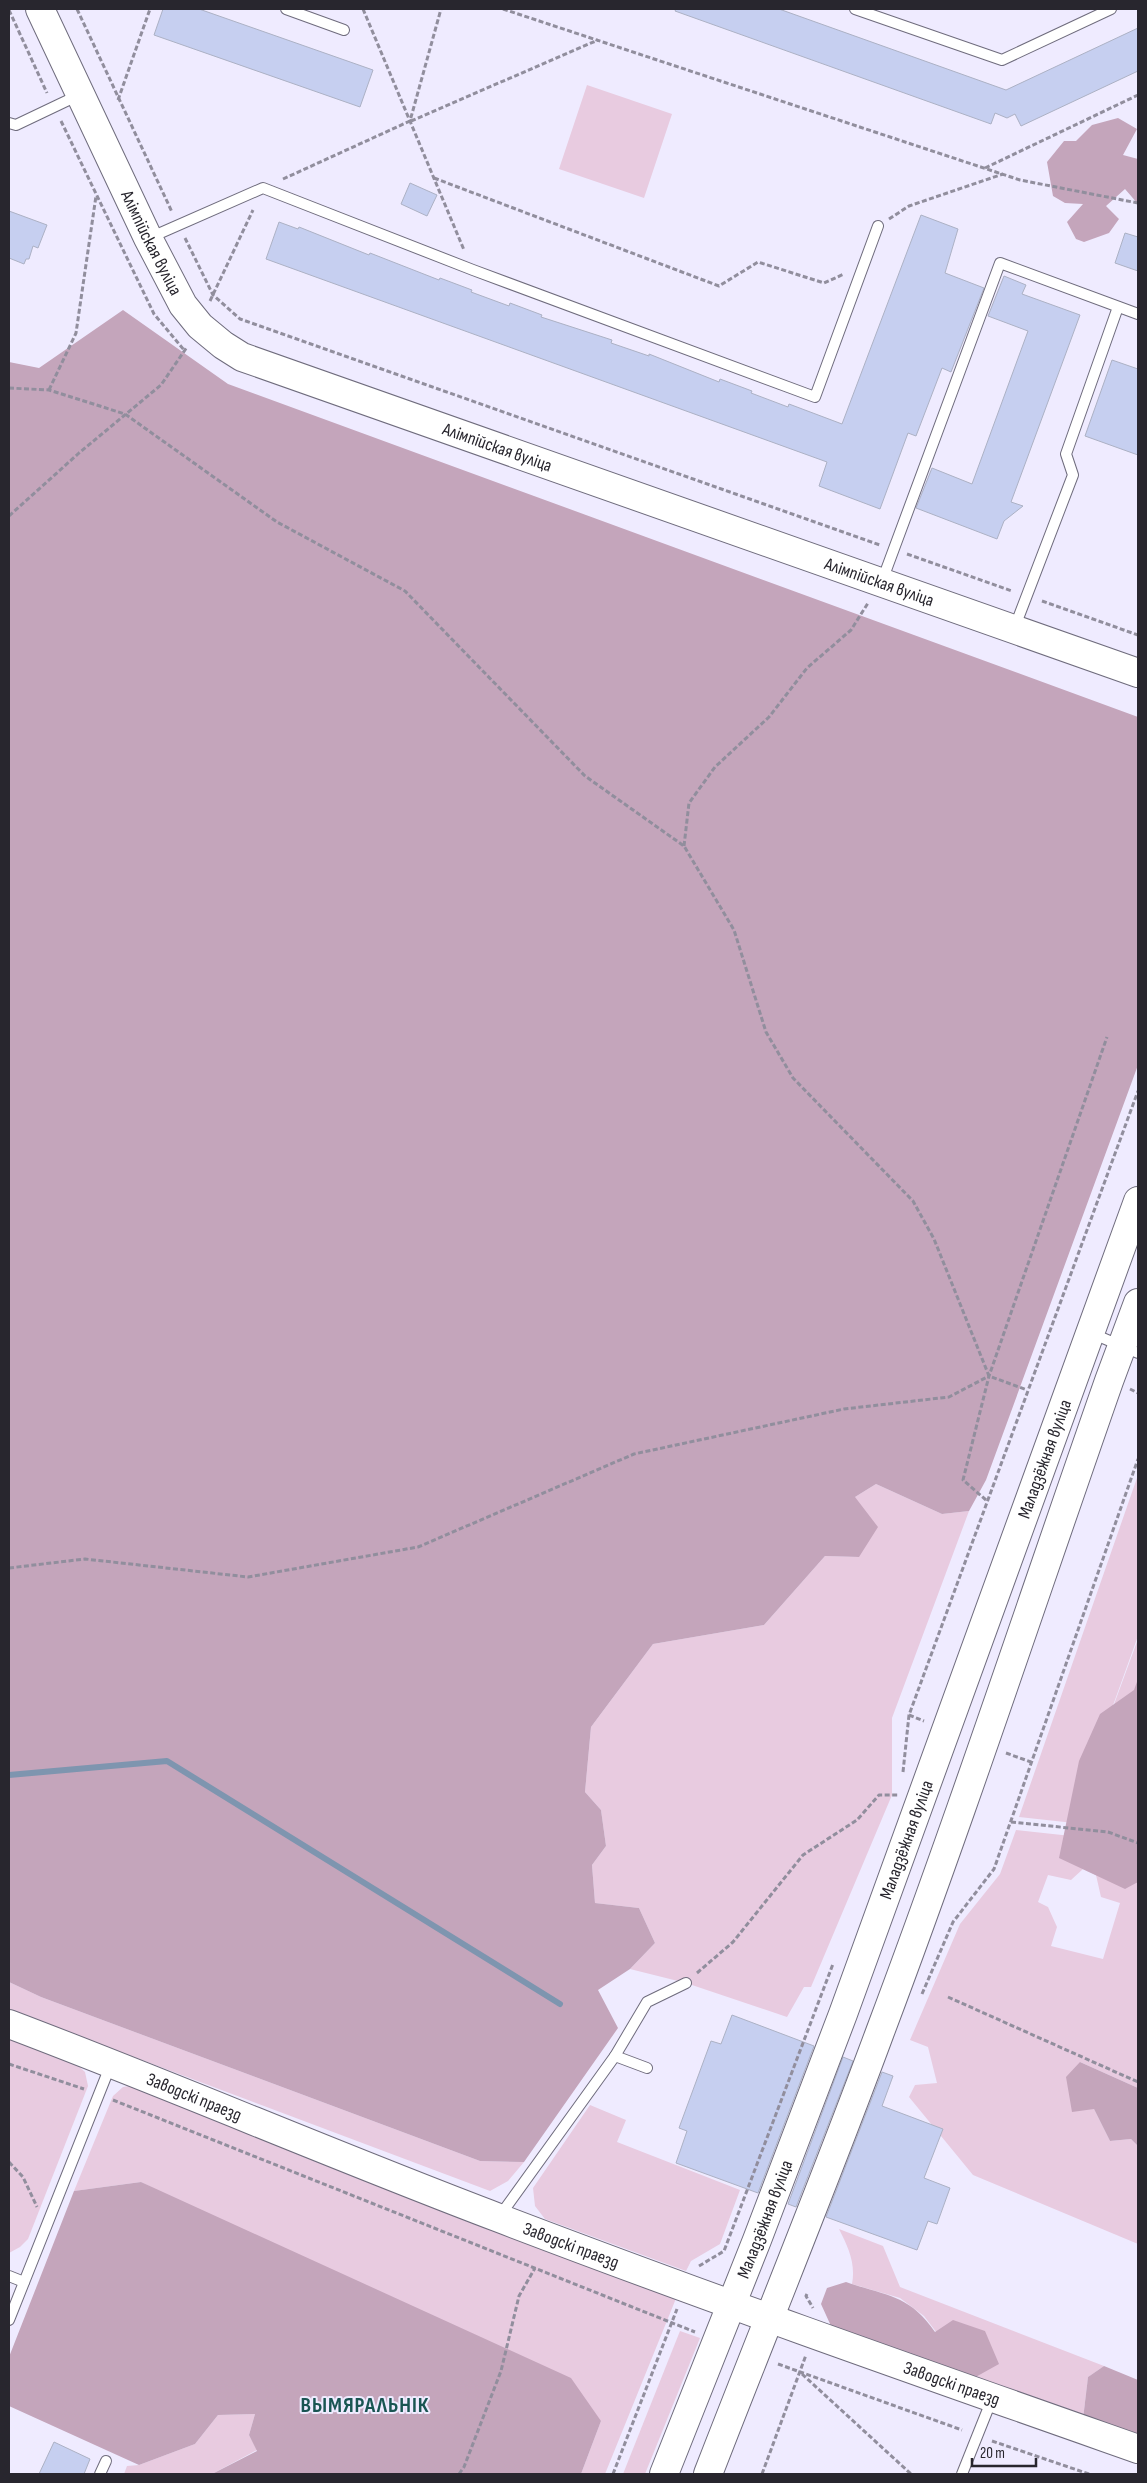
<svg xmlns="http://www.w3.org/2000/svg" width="1147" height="2483" viewBox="0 0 1147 2483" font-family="'Sofia Sans Condensed',sans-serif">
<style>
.green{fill:#e8cbe0;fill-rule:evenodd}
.forest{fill:#c4a5bb}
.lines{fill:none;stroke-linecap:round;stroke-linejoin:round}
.stream{stroke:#7e95af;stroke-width:6}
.building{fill:#c6cff0;stroke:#acb1c4}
.lane-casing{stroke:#6f6c7d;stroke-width:12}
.secondary-casing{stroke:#6f6c7d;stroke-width:30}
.path{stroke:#918e9d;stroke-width:3;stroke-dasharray:5 2.5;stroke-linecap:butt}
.lane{stroke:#fff;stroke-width:10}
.secondary{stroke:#fff;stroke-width:28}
.labels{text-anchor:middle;stroke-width:4;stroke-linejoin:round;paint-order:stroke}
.street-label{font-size:18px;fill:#28262e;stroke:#efebff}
.district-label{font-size:22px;font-weight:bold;letter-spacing:1px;fill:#195552;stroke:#efebff}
</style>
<rect width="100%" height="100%" fill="#efebff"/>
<g class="green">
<path d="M587,85L672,114L644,198L559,169Z"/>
<path d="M1138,1475V1636L1080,1797L1138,1639V1830L1019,1817Z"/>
<path d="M876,1484L942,1514L969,1511L892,1718V1795L811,1987H804L787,2017L686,1983L630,1969L655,1943L639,1908L595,1903L592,1865L606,1846L601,1810L585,1792L591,1727L653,1644L764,1625L825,1556L859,1557L855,1497Z"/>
<path d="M1016,1830L1108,1840L1138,1851V2088L1080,2062L1094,2109L1110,2141L1131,2139L1138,2146V2244L973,2175L909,2097L915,2085L937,2083L928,2047L910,2040L960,1924L1000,1874ZM1083,1869L1096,1875L1101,1897L1120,1903L1103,1959L1051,1946L1057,1927L1048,1907L1038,1902L1048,1875L1071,1880Z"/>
<path d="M9,1982L41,1997L480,2161L524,2162L508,2181L490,2191L9,2010Z"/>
<path d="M9,2037L74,2062L85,2072L88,2086L28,2239L20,2247L9,2253Z"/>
<path d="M136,2085L677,2296L605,2474H581L601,2421L141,2182L74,2191L113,2096L123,2087Z"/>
<path d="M590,2105L626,2120L617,2142L740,2190L720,2244L691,2261L686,2271L545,2219L535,2206L533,2188Z"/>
<path d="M839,2229L883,2246L900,2287L1104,2366L1088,2377L1083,2419L972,2379L924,2316L900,2298L852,2284C856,2263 848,2247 839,2229Z"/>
<path d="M680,2331L700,2338L645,2474H623Z"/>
<path d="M255,2414L249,2435L257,2450L212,2474H124L127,2466L139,2465L195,2444L218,2415Z"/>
</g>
<g class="forest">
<path d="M1118,118L1137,129L1123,155L1138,159V204L1125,189L1106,206L1119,219L1109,233L1084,242L1076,239L1067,222L1083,204L1065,203L1053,196L1047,162L1064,141H1076L1092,125Z"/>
<path d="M123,310L228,384L1138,717V1065L986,1480L969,1511L942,1514L876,1484L855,1497L878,1527L859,1557L825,1556L764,1625L653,1644L591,1727L585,1792L601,1810L606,1846L592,1865L595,1903L639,1908L655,1943L630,1969L598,1990L618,2028L524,2162L480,2161L41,1997L9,1982V362L39,368Z"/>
<path d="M1138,1679V1882L1125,1889L1059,1858L1079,1761L1100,1714L1134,1690Z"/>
<path d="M1080,2062L1138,2088V2146L1131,2139L1110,2141L1094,2109L1072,2112L1066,2077Z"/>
<path d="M141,2182L571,2378L601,2421L581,2474H212L257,2451L249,2435L255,2414L218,2415L195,2444L139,2465L9,2406V2357L74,2191Z"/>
<path d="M846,2282C886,2296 909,2294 935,2332L953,2320L985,2331L999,2364L972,2379L831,2326L821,2304L827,2288Z"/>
<path d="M1104,2366L1138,2380V2438L1083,2419L1088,2377Z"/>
</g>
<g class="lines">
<path class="stream" d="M9,1775L167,1761L560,2004"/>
</g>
<g class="building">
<path d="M163,9H199L373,70L360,107L154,35Z"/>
<path d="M676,9H779L1006,90L1138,28V71L1021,126L1015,114L1007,118L995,113L991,124L675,11Z"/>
<path d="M410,183L437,195L427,216L401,204Z"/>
<path d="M9,211L47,225L38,248L33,246L29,259H26L24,264L9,258Z"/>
<path d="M921,215L958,229L945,273L984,288L951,372L942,368L916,436L908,433L880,509L819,486L827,462L266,259L279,222L298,229L299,227L369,255L370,253L439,280L440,278L472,290L471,292L509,306L510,303L542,315L541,317L612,340L611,343L649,356V354L719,382L720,379L752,391L751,393L788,407L789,404L842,424Z"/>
<path d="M1125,233L1138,237V271L1115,263Z"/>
<path d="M1004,276L1026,285L1022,294L1080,315L1011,502L1023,506L1004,521L997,539L916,508L932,468L972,484L1028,331L988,316Z"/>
<path d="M1112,360L1138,369V455L1085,436Z"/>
<path d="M732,2015L814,2046L758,2193L676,2163L687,2131L679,2128L711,2041L721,2044Z"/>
<path d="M843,2057L853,2061L796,2207L788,2204Z"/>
<path d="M882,2072L893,2076L882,2106L943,2129L924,2178L950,2188L937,2224L928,2221L917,2250L826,2217Z"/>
<path d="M54,2442L90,2459L84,2474H39Z"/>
</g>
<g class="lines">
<g class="lane-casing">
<g id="lane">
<path d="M286,9L344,30"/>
<path d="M855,9L1002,60L1111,9"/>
<path d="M9,123L16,125L79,95"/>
<path d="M149,238L263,188L473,270L815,397L878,226"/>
<path d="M882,581L1000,263L1138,314"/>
<path d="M1014,629L1073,475L1066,454L1118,307"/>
<path d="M1091,1333L1138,1353"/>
<path d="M615,2056L647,2002L686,1983"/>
<path d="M499,2217L615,2056L647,2068"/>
<path d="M9,2276L24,2282"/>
<path d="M9,2320L111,2064"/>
<path d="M100,2474L106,2461"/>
<path d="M962,2474L992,2399"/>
</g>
</g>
<g class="secondary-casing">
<g id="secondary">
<path id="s1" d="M40,9L148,238L183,305L200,326L223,345L242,357L1138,673"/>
<path id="s2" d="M9,2024C173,2086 335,2156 499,2218C711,2299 925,2374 1138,2449"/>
<path id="s3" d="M664,2474L757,2240L843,2014L1138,1201"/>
<path d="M708,2474C765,2327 825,2181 880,2032C961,1817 1033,1598 1109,1381L1138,1303"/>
</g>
</g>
<g class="path">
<path d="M77,9L172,212"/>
<path d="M363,9L464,250"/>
<path d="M503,9L1020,180L1138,203"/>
<path d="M9,10L47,93"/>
<path d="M118,100L150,9"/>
<path d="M61,121L154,314L184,350"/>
<path d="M411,121L598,40"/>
<path d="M985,168L1138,95"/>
<path d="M434,178L719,286L758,262L824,283L844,274"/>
<path d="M283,179L410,121L441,9"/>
<path d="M889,219L909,206L1003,174"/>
<path d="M185,238L213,295L240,319L880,545"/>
<path d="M210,301L253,210"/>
<path d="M9,388L49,390L125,414L277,522L405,591L585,776L684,846L734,930L766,1032L793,1078L913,1201L934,1239L989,1376L1027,1390"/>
<path d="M49,390L76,333L96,196"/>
<path d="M9,516L79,453L161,385L187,347"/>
<path d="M907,554L1012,591"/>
<path d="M1042,601L1138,635"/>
<path d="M684,846L689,803L715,767L769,717L807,668L851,630L868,603"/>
<path d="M1130,1389L1138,1393"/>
<path d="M986,1500L963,1480L989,1376L1107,1037"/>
<path d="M9,1568L85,1559L248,1577L418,1547L634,1454L844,1409L949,1397L989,1376"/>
<path d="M909,1715L924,1721"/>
<path d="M1006,1753L1031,1762"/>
<path d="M903,1772L909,1715L1138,1091"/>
<path d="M1011,1822L1108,1832L1138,1843"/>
<path d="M697,1973L733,1942L803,1855L857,1820L879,1795H898"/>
<path d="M922,1994L953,1922L994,1869L1138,1459"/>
<path d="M948,1997L1138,2082"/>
<path d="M9,2064L84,2089"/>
<path d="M113,2100L695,2332"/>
<path d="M9,2162L23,2177L37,2207"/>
<path d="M699,2266L724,2251L833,1964"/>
<path d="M807,2294L806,2296L813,2308"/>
<path d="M778,2364L962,2430"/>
<path d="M802,2374L911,2474"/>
<path d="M992,2441L1089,2474"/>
<path d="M459,2474L464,2467L501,2371L519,2296L535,2268"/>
<path d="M613,2474L677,2309"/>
<path d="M762,2474L806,2355"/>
</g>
<use href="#lane" class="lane"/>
<use href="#secondary" class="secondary"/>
</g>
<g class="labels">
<g class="street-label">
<text dy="6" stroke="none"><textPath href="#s1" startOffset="259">Алімпійская вуліца</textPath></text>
<text dy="6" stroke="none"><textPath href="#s1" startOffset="679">Алімпійская вуліца</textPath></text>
<text dy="6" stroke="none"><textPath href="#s1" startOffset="1084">Алімпійская вуліца</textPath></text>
<text dy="6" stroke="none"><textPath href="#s3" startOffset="1084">Маладзёжная вуліца</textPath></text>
<text dy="6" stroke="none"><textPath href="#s3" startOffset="679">Маладзёжная вуліца</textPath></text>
<text dy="6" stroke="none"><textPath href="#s2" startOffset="199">Заводскі праезд</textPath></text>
<text dy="6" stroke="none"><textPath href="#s3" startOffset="274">Маладзёжная вуліца</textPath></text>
<text dy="6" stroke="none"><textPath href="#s2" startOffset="604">Заводскі праезд</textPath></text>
<text dy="6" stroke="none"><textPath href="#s2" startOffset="1009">Заводскі праезд</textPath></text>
</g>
<g class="district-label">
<text x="365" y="2412">ВЫМЯРАЛЬНІК</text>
</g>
</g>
<rect width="1147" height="2483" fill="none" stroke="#28262e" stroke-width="20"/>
<path d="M972 2458v8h64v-8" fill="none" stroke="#28262e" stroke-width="2.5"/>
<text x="980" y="2458" font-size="15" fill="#28262e" stroke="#efebff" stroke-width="4" paint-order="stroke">20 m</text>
</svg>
